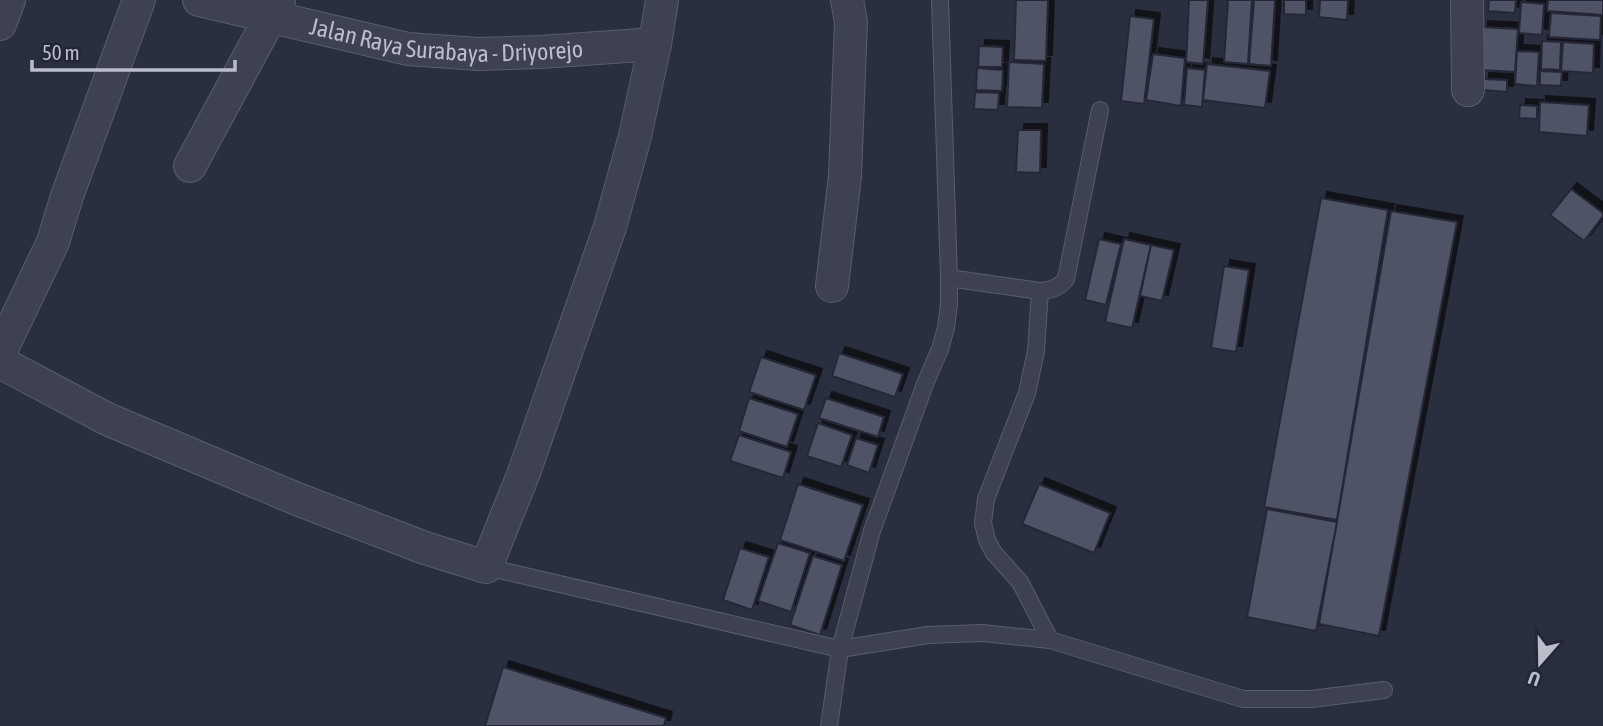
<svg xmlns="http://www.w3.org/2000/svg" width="1603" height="726" viewBox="0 0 1603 726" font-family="'Asap Condensed',sans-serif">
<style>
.building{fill:#4f5366;stroke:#252837;stroke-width:2;filter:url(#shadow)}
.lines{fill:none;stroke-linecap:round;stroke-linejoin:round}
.lane-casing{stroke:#595d6a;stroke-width:18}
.street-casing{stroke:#595d6a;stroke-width:34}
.lane{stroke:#3e4250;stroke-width:16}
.street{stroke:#3e4250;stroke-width:32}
.labels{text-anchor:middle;stroke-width:7;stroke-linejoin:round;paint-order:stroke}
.street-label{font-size:24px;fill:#bbbdca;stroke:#232635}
</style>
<defs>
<filter id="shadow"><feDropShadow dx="6" dy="-6" stdDeviation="0" flood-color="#0009"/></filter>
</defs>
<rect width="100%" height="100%" fill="#2a2f3f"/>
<g class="building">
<path d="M1016,0H1048L1046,61L1014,60Z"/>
<path d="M1189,0H1208L1203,64L1186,62Z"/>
<path d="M1228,0H1252L1248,64L1224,62Z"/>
<path d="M1254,0H1275L1271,66L1249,64Z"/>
<path d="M1284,0H1306V15L1284,14Z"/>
<path d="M1320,0H1348L1347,20L1319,17Z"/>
<path d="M1489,0H1516L1515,13L1488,11Z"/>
<path d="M1548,0H1603V15L1547,11Z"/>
<path d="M1521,2L1544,4L1542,35L1519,33Z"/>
<path d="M1551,13L1601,16L1600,40L1549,37Z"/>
<path d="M1130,16L1154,19L1144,104L1121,101Z"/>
<path d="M1482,27L1518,29L1515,72L1479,70Z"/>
<path d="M1542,41L1561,42L1560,70L1541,69Z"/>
<path d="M1563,42L1594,44L1593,73L1561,71Z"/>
<path d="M979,46L1003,47L1002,67H978Z"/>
<path d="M1517,51L1539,52L1537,86L1515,84Z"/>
<path d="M1153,54L1185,58L1181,106L1146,100Z"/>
<path d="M1009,62L1044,64L1042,108L1007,107Z"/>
<path d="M1207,64L1270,71L1265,108L1203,100Z"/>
<path d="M977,68L1003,70L1002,91L976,90Z"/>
<path d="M1187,68L1205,70L1202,107L1184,105Z"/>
<path d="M1540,71L1562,72L1561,86L1540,85Z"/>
<path d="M1483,79L1507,80V92L1483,90Z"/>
<path d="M975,92L999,93L998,110L974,109Z"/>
<path d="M1540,102L1589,105L1587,136L1539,132Z"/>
<path d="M1520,105L1537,106V119L1519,118Z"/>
<path d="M1018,130H1041L1040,173L1016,172Z"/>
<path d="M1571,189L1603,213V216L1584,241L1550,215Z"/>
<path d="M1321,198L1388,210L1337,520L1264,507Z"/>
<path d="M1391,211L1457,222L1379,636L1319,624Z"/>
<path d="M1099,239L1121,244L1106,305L1085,300Z"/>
<path d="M1124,239L1151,245L1132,328L1105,322Z"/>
<path d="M1151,245L1174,250L1162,301L1140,296Z"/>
<path d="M1224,266L1249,270L1236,352L1211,348Z"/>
<path d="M839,353L903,374L895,397L832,376Z"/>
<path d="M761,357L816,375L804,410L749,392Z"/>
<path d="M749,398L798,414L787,447L739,431Z"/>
<path d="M826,398L884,417L878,437L819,418Z"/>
<path d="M818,423L852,435L841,467L807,456Z"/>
<path d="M739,435L791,452L783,478L730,461Z"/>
<path d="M856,438L878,445L869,473L847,465Z"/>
<path d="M798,484L863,505L844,561L780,540Z"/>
<path d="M1039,484L1110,513L1094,553L1022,524Z"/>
<path d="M1267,509L1337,522L1316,631L1247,617Z"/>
<path d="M778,543L810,553L791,612L758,601Z"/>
<path d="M740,548L769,557L752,610L723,600Z"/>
<path d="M813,556L842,565L820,635L790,625Z"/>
<path d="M503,667L666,718L664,726H485Z"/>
</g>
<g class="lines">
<g class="lane-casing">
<g id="lane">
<path d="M949,278L1040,291C1051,290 1059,288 1066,279L1100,110"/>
<path d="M1040,291L1036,351L1027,393L986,499L983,523L987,540L994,553L1020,582L1050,640"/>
<path d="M486,567L840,649L928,635L982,633L1050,640L1243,699H1311L1384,690"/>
<path d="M829,726L840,649L872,531L925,384L940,349L946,328L949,304V278L940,0"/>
</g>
</g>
<g class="street-casing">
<g id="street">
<path id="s1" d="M199,0L408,49L478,54L541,52L655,44"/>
<path d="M1467,0L1468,90"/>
<path d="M0,24L9,0"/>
<path d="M190,166L279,1"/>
<path d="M832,286L845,176L851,22L847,0"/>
<path d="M0,353L53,242L67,196L139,0"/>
<path d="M0,362L107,419L297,499L425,548L486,567L523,475L610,227L635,136L655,44L662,0"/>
</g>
</g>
<use href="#lane" class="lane"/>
<use href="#street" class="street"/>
</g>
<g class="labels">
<g class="street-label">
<text dy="8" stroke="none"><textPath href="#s1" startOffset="252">Jalan Raya Surabaya - Driyorejo</textPath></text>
</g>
</g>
<g transform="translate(1540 663) rotate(200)" stroke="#232635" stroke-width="5" paint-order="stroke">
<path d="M0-5L12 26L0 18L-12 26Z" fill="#bbbdca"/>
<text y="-10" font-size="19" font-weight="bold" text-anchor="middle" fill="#bbbdca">U</text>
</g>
<path d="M32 60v10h203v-10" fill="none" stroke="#bbbdca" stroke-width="3.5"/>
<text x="42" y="60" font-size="21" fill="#bbbdca" stroke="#232635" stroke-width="5" paint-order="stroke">50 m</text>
</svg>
